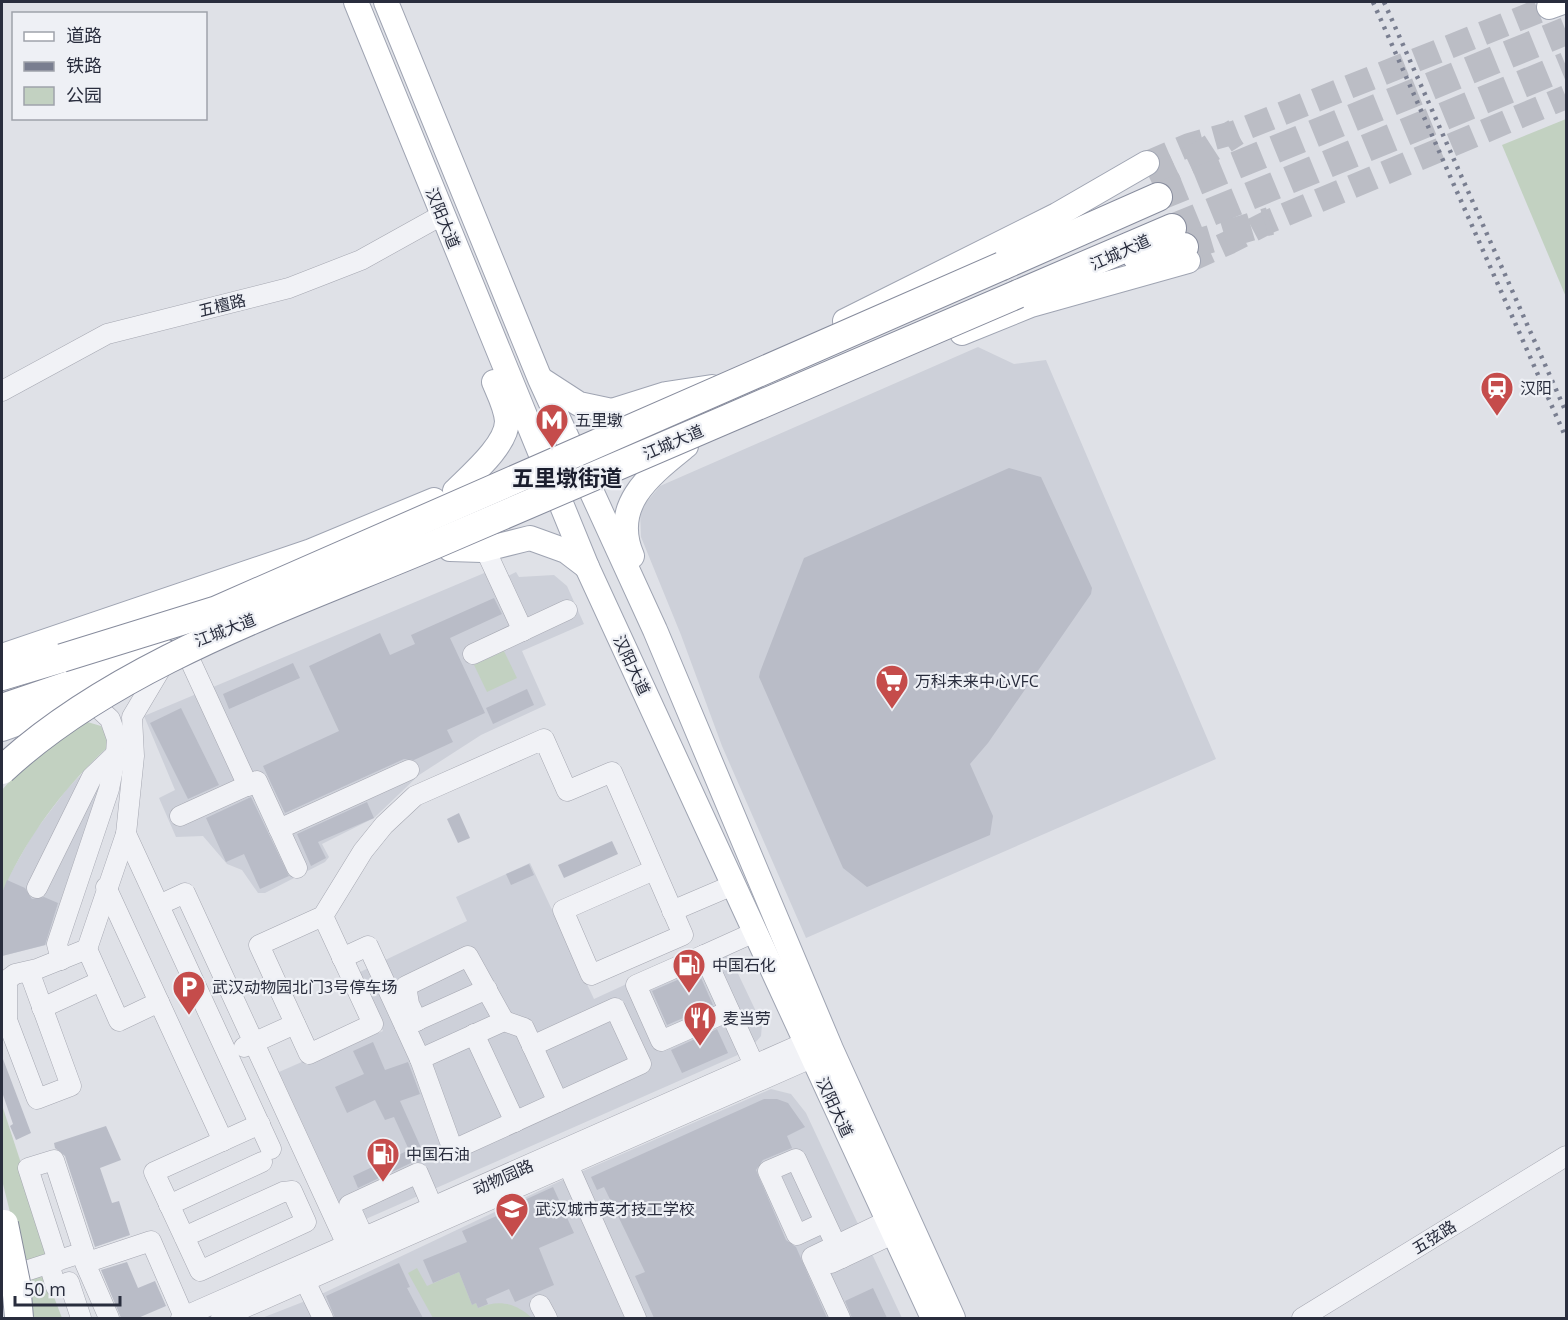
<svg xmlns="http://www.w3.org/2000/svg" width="1568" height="1320" viewBox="0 0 1568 1320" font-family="'Open Sans','Noto Sans SC',sans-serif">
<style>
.built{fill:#cdd0d9}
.green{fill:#c2d1c1}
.building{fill:#b9bcc7}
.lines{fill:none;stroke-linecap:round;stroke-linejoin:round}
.major-tunnel{stroke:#bbbdc5;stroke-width:24;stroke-dasharray:24 12;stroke-linecap:butt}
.highway-tunnel{stroke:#bbbdc5;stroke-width:28;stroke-dasharray:28 14;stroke-linecap:butt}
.minor-casing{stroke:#a5a7b1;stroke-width:21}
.major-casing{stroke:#9fa4b2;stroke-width:26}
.highway-casing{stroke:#878c9d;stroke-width:30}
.minor{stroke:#f1f2f6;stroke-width:20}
.major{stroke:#fff;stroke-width:24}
.highway{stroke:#fff;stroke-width:28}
.rail{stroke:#797e90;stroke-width:4.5;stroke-dasharray:3 6;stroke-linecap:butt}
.highway-bridge-casing{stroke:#878c9d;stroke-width:30;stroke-linecap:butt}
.highway-bridge{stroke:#fff;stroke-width:28}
.labels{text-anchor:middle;stroke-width:4.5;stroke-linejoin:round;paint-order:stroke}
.street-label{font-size:16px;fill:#292d3d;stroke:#eef0f5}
.poi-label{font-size:16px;fill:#292d3d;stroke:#eef0f5;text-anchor:start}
.district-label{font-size:22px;font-weight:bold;fill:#1b1e2e;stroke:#eef0f5}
</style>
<rect width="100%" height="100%" fill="#dfe1e7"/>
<g class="built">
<path d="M978,347L1014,364L1046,360L1216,759L806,938L722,746L681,635L641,537L640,510L660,486Z"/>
<path d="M489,571L498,581L516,572L519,577L554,575L567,586L584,624L522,651L546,705L481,735L419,775L374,818L322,844L329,857L325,862L265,893H258L242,870L227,864L203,836L176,837L159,798L175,790L144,716Z"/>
<path d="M111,744L101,793L64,906L46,945L2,956V893L7,880L33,834L67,789Z"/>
<path d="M530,863L594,999L722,940L762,1024L761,1036L749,1050L350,1226L279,1072L304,1061L307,1065L383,1031L358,973L467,921L456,897Z"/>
<path d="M771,1089L791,1094L806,1113L902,1318H262L313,1298L558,1182Z"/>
</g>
<g class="green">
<path d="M1566,119V297L1502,145Z"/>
<path d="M504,651L517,678L487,692L474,665Z"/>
<path d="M84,721L101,726L111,744C65,786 27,836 2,893V790L23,766Z"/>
<path d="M2,1105L48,1246L47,1254L23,1265L2,1180Z"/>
<path d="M417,1268L427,1286L459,1272L472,1305L476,1303L478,1308C499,1299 516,1303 532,1318H433L408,1273Z"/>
<path d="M44,1271L62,1318H30L26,1277Z"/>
</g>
<g class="building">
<path d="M1009,468L1041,477L1092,588L1091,594L988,743L970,764L993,816L990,835L867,887L843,868L759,677L760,672L804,558Z"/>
<path d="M494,598L502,614L450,638L485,713L447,730L453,742L414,760L404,759L285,813L263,766L339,731L309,666L380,633L390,655L415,644L411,635Z"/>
<path d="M293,663L300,678L229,709L223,694Z"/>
<path d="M527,689L534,705L493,724L486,708Z"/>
<path d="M181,708L219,785L188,799L150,723Z"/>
<path d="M251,797L289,876L260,889L244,854L226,862L206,818Z"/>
<path d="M367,802L374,818L318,842L326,858L311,866L297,834Z"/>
<path d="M459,813L470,838L458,843L447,819Z"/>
<path d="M612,841L618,854L564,878L558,865Z"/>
<path d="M529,864L534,875L511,885L506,874Z"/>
<path d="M7,880L25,888L32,899L44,897L58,903L45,945L2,956V893Z"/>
<path d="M698,971L713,1005L667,1025L652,991Z"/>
<path d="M717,1029L728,1053L682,1073L671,1050Z"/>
<path d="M373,1042L385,1070L408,1062L420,1094L400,1101L427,1161L413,1162L358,1188L353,1176L409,1150L394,1117L385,1120L375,1100L347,1113L335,1087L364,1074L353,1051Z"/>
<path d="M3,1059L31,1133L16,1140L10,1126L13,1124L2,1092Z"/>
<path d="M764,1099H777L788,1103L805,1127L787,1136L792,1148L763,1160L756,1170L786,1240L796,1247L827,1318H654L635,1276L645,1272L604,1187L597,1190L591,1177Z"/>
<path d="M106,1126L121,1160L100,1168L112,1203L119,1201L130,1235L95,1247L65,1156L55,1148L54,1143Z"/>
<path d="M553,1187L574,1233L539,1248L554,1285L515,1302L509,1289L486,1299L488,1304L478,1308L476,1303L472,1305L459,1272L433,1283L423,1260L467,1242L462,1231L499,1215L498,1212Z"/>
<path d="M127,1262L138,1288L155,1281L166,1306L138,1318H121L101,1270Z"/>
<path d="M399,1263L410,1287L407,1288L423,1318H335L326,1296Z"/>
<path d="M873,1288L887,1318H852L845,1301Z"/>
</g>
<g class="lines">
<g class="major-tunnel">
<path d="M1147,163L1189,145L1236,132L1549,7"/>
<path d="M1188,261L1230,242L1270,221L1566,97"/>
</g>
<g class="highway-tunnel">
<path d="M1150,179L1199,156L1236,132"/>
<path d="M1158,197L1566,31"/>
<path d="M1172,228L1566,66"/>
<path d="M1184,247L1270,221"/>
</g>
<g class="minor-casing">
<g id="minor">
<path d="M2,391L107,334L289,288L361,260L442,215"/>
<path d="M485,549L523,631"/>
<path d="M473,654L567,610"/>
<path d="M189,658L248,786"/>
<path d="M180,816L257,781L297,868"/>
<path d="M279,829L409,770"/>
<path d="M126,834L271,1149"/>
<path d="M106,887L223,1141"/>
<path d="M37,888L92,777L116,754"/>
<path d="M159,905L185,893L347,1245"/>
<path d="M672,911L733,885"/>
<path d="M323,916L373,1024L309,1054L259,945L323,916L363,851L384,825L415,796L544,739L567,791L612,772L683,935L591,975L563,910L654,870"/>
<path d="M755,932L704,955L755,1067"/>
<path d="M87,949L119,1021L159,1002"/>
<path d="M704,955L636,985L661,1041L729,1011"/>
<path d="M342,958L368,946L420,1059L504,1021L524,1028L558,1102"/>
<path d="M61,960L57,944L109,789L116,754L117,739L110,719L96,706L83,700"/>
<path d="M29,971L71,1086L37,1099L7,1020V980L15,974L37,969L87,949L126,834L134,756L132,717L160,670"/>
<path d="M42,1008L101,981"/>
<path d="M417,1021L409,1004L406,986L468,956L504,1021"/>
<path d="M405,1026L487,989"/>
<path d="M474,1034L515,1122"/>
<path d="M244,1047L295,1024"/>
<path d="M420,1059L453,1150L641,1064L615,1008L532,1046"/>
<path d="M568,1165L636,1318"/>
<path d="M169,1205L262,1162"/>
<path d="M825,1222L797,1235L768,1171L796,1159L842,1258"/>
<path d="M184,1237L283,1192L292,1191L306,1222L200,1271L154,1172L260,1124"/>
<path d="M364,1238L349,1205L418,1173L433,1208"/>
<path d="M831,1263L893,1234"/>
<path d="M49,1264L56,1287L69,1282L81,1318"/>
<path d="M4,1278L84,1252L54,1160L28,1168L58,1261"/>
<path d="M305,1281L323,1318"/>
<path d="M540,1305L547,1318"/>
<path d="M109,1318L85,1263L151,1241L184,1317"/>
<path d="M181,1318L820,1036"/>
<path d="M221,1318L825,1052"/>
<path d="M840,1318L812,1257L887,1221"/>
<path d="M1302,1318L1566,1156"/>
</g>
</g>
<g class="major-casing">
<g id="major">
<path d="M356,2L587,567L933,1318"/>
<path d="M386,2L540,379L655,630L831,1049L953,1318"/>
<path d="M1549,7L1563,2"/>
<path d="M845,321L1057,215L1147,163"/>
<path d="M962,333L1031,305L1188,261"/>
<path d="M542,380L579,404L612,411L666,394L712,387"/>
<path d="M455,491C471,475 507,445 507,421C506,407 499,394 494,382"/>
<path d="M450,549L482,550L530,538L566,551L587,567"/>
<path d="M632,556C610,505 650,475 686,446"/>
<path d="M2,656L311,551L434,500"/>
<path d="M2,729L83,700"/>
</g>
</g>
<g class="highway-casing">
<g id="highway">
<path d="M1137,257L1184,247"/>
<path d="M1002,266L1158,197"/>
<path d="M1018,294L1172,228"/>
<path d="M2,676L62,658"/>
<path d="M2,708L164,653"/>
</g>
</g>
<use href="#minor" class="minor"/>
<use href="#major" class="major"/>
<use href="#highway" class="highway"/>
<g class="rail">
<path d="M1373,2L1566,438"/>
<path d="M1384,2L1566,412"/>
</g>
<g class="highway-bridge-casing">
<g id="highway-bridge">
<path d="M62,658L217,610L1002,266"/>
<path d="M2,770C117,663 292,605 436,544C630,461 824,377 1018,294"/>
<path d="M4,1224L16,1283L19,1318"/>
</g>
</g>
<use href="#highway-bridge" class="highway-bridge"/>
</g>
<defs>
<g id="station-pin" transform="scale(1.725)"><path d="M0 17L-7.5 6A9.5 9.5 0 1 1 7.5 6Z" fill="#c54c4b" stroke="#eef0f5"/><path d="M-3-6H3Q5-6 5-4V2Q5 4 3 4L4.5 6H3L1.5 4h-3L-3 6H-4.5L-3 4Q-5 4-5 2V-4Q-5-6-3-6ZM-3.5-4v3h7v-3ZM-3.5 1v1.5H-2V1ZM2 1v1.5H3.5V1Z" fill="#fff"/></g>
<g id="metro-pin" transform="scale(1.725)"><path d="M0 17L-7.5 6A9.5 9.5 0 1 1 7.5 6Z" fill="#c54c4b" stroke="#eef0f5"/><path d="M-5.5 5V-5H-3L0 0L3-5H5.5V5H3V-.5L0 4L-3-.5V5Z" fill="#fff"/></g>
<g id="supermarket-pin" transform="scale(1.725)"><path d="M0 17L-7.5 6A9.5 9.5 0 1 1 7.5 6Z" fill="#c54c4b" stroke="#eef0f5"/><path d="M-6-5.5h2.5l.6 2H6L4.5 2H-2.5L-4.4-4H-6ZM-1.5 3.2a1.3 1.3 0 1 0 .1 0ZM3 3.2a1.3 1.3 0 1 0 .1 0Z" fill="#fff"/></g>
<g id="fuel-pin" transform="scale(1.725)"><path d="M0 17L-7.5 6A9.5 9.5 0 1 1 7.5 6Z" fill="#c54c4b" stroke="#eef0f5"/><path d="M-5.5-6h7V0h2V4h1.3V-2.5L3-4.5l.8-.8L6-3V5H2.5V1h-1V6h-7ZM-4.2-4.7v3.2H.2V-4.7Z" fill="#fff"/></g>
<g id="parking-pin" transform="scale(1.725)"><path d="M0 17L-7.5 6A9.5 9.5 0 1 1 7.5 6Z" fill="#c54c4b" stroke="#eef0f5"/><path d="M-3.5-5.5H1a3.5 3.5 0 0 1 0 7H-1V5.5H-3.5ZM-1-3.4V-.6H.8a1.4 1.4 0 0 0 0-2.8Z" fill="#fff"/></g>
<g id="restaurant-pin" transform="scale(1.725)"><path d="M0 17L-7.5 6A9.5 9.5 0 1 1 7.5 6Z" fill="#c54c4b" stroke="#eef0f5"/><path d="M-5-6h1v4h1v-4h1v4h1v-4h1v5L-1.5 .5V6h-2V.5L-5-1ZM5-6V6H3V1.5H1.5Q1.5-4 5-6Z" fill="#fff"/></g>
<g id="university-pin" transform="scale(1.725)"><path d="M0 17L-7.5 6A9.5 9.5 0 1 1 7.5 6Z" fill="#c54c4b" stroke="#eef0f5"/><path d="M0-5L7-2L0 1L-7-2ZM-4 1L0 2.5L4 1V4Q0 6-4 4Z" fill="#fff"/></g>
</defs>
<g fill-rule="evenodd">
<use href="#station-pin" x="1497" y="388"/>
<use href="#metro-pin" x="552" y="420"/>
<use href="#supermarket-pin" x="892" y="681"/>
<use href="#fuel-pin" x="689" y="965"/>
<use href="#parking-pin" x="189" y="987"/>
<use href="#restaurant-pin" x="700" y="1018"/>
<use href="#fuel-pin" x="383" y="1154"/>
<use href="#university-pin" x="512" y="1209"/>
</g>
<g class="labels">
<g class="street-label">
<text transform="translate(443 218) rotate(68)" y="6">汉阳大道</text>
<text transform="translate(1120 252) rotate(-24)" y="6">江城大道</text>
<text transform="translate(222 305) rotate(-14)" y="6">五檀路</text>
<text transform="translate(673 442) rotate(-23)" y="6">江城大道</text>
<text transform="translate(225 630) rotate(-21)" y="6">江城大道</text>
<text transform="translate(632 665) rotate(65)" y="6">汉阳大道</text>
<text transform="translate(835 1107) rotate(65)" y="6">汉阳大道</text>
<text transform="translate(503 1177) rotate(-24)" y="6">动物园路</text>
<text transform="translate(1434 1237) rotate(-32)" y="6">五弦路</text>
</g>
<g class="poi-label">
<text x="1520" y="394">汉阳</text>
<text x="575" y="426">五里墩</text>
<text x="915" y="687">万科未来中心VFC</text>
<text x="712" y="971">中国石化</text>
<text x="212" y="993">武汉动物园北门3号停车场</text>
<text x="723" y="1024">麦当劳</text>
<text x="406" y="1160">中国石油</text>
<text x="535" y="1215">武汉城市英才技工学校</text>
</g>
<g class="district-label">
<text x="567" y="486">五里墩街道</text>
</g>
</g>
<rect width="1568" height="1320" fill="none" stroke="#292d3d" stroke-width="6"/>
<rect x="12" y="12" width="195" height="108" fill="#eef0f5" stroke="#9fa2ab" stroke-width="1.5"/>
<rect x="24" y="32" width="30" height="9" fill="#ffffff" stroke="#9fa2ab" stroke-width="1.5"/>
<text x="66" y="42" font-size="18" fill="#292d3d">道路</text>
<rect x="24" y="62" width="30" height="9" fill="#797e90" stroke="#9fa2ab" stroke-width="1.5"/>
<text x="66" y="72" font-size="18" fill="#292d3d">铁路</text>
<rect x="24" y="87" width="30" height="18" fill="#c2d1c1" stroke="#9fa2ab" stroke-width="1.5"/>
<text x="66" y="102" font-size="18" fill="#292d3d">公园</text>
<path d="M15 1296v9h105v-9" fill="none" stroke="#292d3d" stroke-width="3"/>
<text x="24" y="1296" font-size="18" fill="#292d3d" stroke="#eef0f5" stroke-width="4.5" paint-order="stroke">50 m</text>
</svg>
